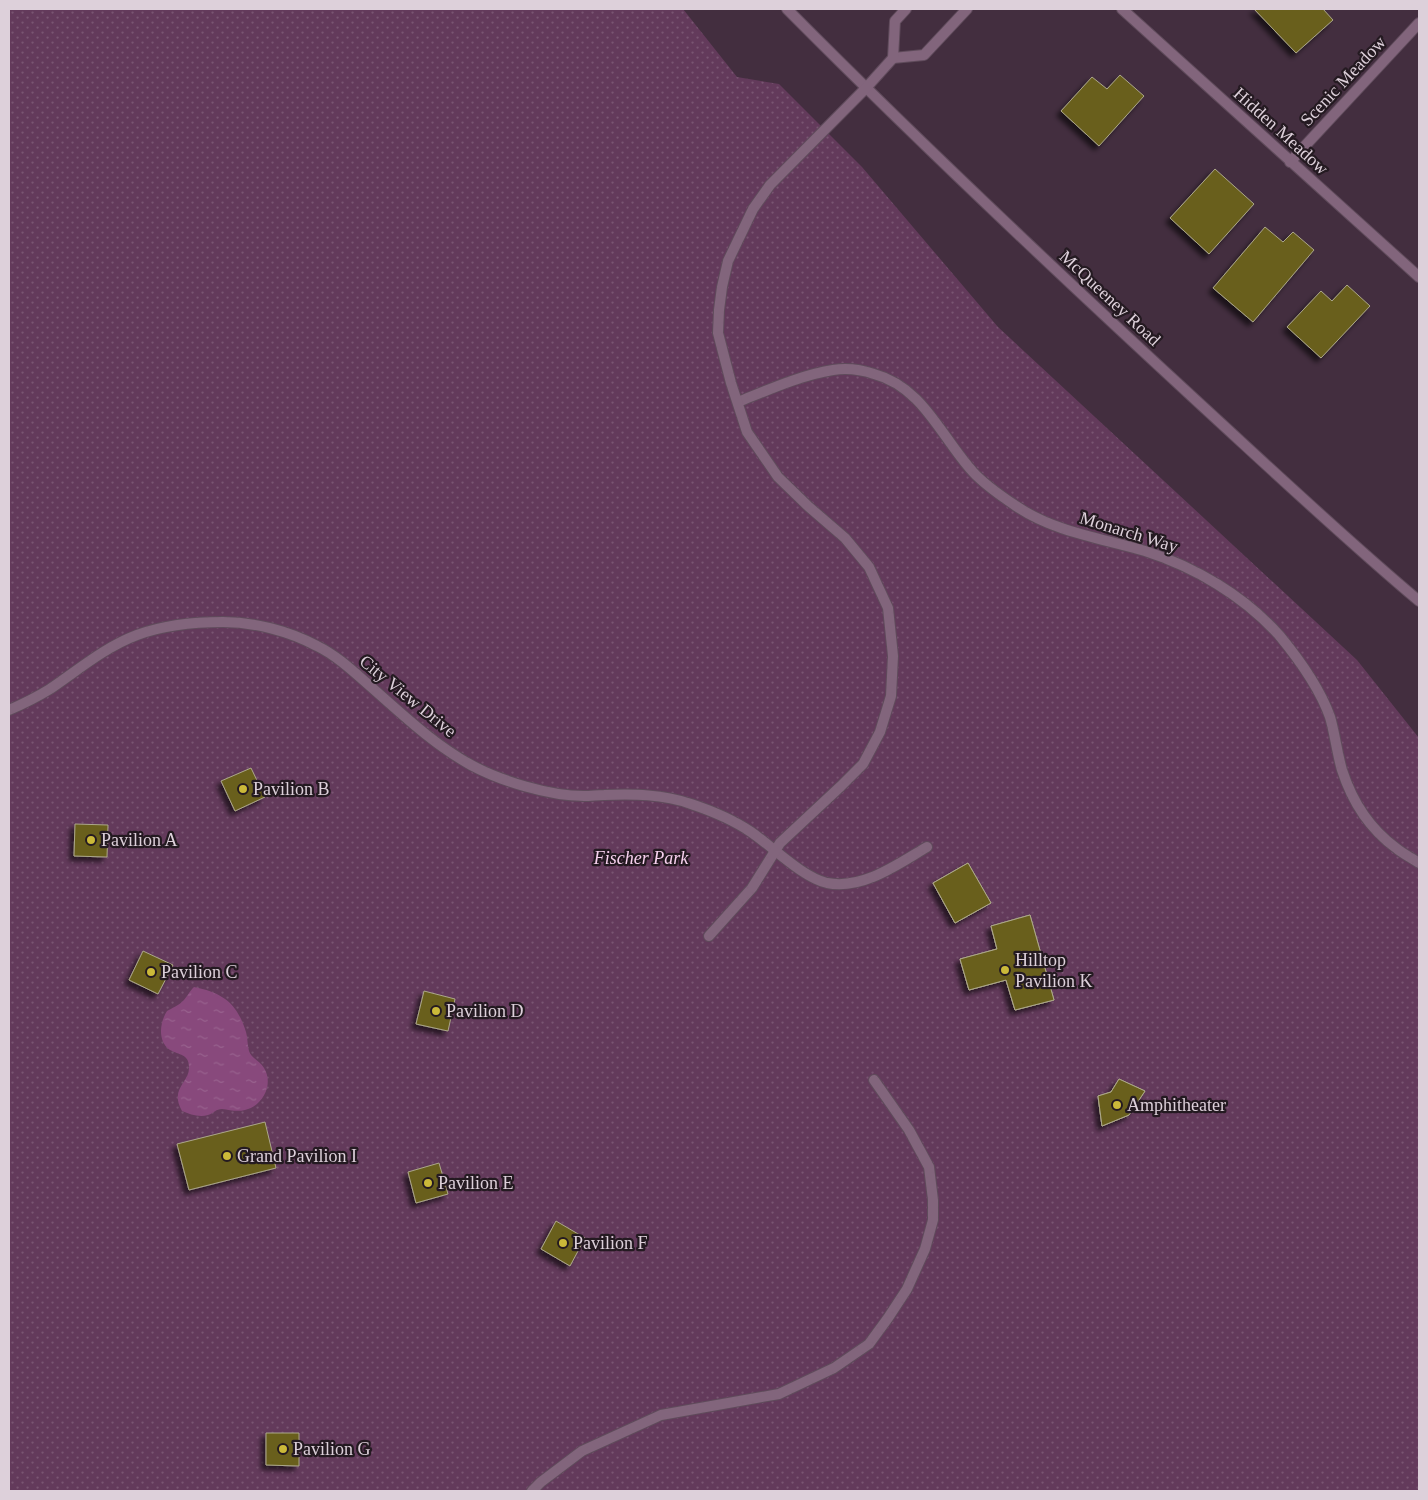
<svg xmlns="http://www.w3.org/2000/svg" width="1428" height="1500" viewBox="0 0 1428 1500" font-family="Georgia,serif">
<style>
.park{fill:url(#park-dots)}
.water{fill:url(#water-ripples)}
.building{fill:#695f1b;stroke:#aba78a;filter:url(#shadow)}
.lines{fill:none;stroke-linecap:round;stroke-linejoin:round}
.street-casing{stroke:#5f4b5b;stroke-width:12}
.street{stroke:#82657c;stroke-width:10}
.poi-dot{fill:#cbb939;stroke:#241a21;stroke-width:2}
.labels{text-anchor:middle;stroke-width:4.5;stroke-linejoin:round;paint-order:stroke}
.street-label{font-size:18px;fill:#ddd0da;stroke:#241a21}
.poi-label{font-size:18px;fill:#ddd0da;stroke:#241a21;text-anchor:start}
.park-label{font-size:18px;font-style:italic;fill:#f7d1ee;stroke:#241a21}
</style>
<defs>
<pattern id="park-dots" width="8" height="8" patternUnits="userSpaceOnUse" patternTransform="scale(1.25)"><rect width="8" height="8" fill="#633a5b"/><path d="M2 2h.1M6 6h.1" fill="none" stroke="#795572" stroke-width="1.8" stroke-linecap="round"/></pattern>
<pattern id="water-ripples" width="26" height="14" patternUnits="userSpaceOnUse" patternTransform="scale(1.25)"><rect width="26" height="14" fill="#88497c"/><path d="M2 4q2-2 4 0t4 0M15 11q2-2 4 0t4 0" fill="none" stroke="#98628e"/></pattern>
<filter id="shadow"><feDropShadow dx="-4.5" dy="4.5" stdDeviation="2.5" flood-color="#0009"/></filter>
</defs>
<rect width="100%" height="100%" fill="#432e3f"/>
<path class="park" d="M9,9H683L737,77L779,84L862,167L998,327L1357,660L1419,738V1491H9Z"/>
<path class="water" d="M194,987C223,993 237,1003 246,1032C248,1038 247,1045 249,1051C251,1058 260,1061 264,1068C274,1084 263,1106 245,1110C237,1112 230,1110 222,1109C216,1109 214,1113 208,1115C199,1118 190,1114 182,1111C169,1088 190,1083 189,1067C189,1054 179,1055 170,1050C157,1041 160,1022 167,1011C172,1008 178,1006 183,1001C187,997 189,992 194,987Z"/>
<g class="building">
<path d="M1254,9H1323L1333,20L1296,53Z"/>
<path d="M1120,75L1144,96L1099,146L1061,111L1092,77L1107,89Z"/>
<path d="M1215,169L1254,204L1209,254L1170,218Z"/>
<path d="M1265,227L1283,242L1293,232L1314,250L1253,322L1213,288Z"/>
<path d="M1347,285L1370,306L1321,358L1287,327L1321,291L1332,301Z"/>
<path d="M251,768L265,797L235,811L221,781Z"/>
<path d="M75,824L108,825L107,857L74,856Z"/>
<path d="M968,863L991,903L955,923L933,883Z"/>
<path d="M968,863L991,903L955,923L933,883Z"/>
<path d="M1030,915L1054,1000L1015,1010L1006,980L969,990L960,959L997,949L991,926Z"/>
<path d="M1030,915L1054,1000L1015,1010L1006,980L969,990L960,959L997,949L991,926Z"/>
<path d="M143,951L173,965L158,994L129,980Z"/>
<path d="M424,991L455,999L448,1031L416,1024Z"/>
<path d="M1119,1079L1145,1091L1129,1115L1102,1126L1098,1096L1111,1092Z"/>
<path d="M1119,1079L1145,1091L1129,1115L1102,1126L1098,1096L1111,1092Z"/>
<path d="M265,1122L276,1168L189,1190L177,1144Z"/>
<path d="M439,1163L448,1194L416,1203L408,1172Z"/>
<path d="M556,1221L585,1238L570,1266L541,1249Z"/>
<path d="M266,1433H299V1466L266,1465Z"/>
</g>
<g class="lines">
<g class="street-casing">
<g id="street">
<path d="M787,9C921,144 1059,274 1199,403C1272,470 1344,538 1419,601"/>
<path d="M1122,9L1419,277"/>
<path d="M893,58L924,55L967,9"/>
<path d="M1290,162L1419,23"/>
<path d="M738,402C768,390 801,375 833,370C846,368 862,370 874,374C923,387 941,437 973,472C985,485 1001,496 1016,506C1054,532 1101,538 1145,551C1195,567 1244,596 1279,635C1298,658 1320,689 1330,717C1335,734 1337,753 1342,770C1352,801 1370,829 1396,848C1403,854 1412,858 1419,863"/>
<path d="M9,710C23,704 37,697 50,689C78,670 105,647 137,635C164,625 195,622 223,622C254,622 289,631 317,646C336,655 354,672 370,686C402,714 433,744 471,765C501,781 549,796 584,796C591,796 598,795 604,795C633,794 663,794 691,804C712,811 732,819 751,832C773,847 802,877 827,883C863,890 898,864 927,847"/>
<path d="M709,936L752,888L780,843L841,786L863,764L880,732L891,696L893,656L888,608L869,567L845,538L809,507L778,477L747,432L731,383L718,333L719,310L722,287L728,261L753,209L770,185L866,88L893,58L895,21L906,9"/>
<path d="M532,1491L541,1482L582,1451L661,1415L779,1394L834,1368L869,1344L888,1318L907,1289L925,1249L933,1220V1200L929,1167L909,1130L874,1080"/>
</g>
</g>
<use href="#street" class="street"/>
</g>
<g class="poi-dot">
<circle cx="243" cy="789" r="5"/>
<circle cx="91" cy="840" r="5"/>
<circle cx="1005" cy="970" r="5"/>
<circle cx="151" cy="972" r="5"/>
<circle cx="436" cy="1011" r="5"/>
<circle cx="1117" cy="1105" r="5"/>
<circle cx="227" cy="1156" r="5"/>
<circle cx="428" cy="1183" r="5"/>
<circle cx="563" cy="1243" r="5"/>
<circle cx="283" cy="1449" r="5"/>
</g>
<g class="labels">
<g class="street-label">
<text transform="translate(1343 81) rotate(-47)" y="6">Scenic Meadow</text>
<text transform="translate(1281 131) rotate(42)" y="6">Hidden Meadow</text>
<text transform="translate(1110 298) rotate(43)" y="6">McQueeney Road</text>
<text transform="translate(1129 532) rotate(17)" y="6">Monarch Way</text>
<text transform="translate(408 696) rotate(39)" y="6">City View Drive</text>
</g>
<g class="poi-label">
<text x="253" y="795">Pavilion B</text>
<text x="101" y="846">Pavilion A</text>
<text x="1015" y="966">Hilltop<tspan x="1015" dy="21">Pavilion K</tspan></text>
<text x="161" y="978">Pavilion C</text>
<text x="446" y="1017">Pavilion D</text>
<text x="1127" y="1111">Amphitheater</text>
<text x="237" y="1162">Grand Pavilion I</text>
<text x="438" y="1189">Pavilion E</text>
<text x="573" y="1249">Pavilion F</text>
<text x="293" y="1455">Pavilion G</text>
</g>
<g class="park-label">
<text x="641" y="864">Fischer Park</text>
</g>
</g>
<rect width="1428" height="1500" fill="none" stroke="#ddd0da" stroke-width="20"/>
</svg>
